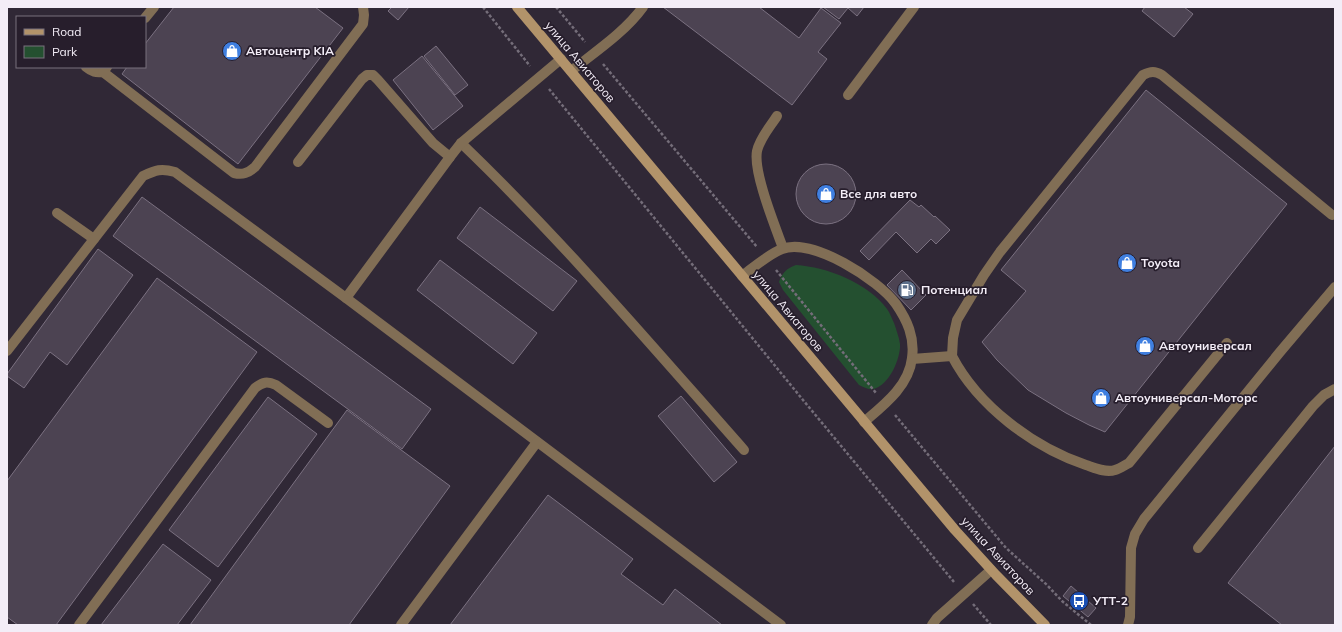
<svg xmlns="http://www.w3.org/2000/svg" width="1342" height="632" viewBox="0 0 1342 632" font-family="Mulish,sans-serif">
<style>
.green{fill:#245030}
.building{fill:#4c4352;stroke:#7b7181}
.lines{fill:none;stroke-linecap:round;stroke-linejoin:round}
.path{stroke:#746d79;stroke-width:2.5;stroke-dasharray:3 2;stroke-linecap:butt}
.lane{stroke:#816e55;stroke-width:10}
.secondary{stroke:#b2936a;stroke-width:10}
.labels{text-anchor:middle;stroke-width:3.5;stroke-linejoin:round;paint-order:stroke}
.poi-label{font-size:12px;font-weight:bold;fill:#f3edf7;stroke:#271e2c;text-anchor:start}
.street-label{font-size:12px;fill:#f3edf7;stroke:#271e2c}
</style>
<rect width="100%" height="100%" fill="#302836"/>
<path class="green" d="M796,265C827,267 868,283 887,309C890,313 892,319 894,323C896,329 899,337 900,344C901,358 889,386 873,389C868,390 864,387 859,385L783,290L779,282C782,273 787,268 796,265Z"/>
<g class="building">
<path d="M174,7H315L343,28L238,164L122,74L127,67H145V44Z"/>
<path d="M392,7H409L398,20L388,11Z"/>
<path d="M663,7H759L799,38L821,8L841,23L818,52L827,59L792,105Z"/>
<path d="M823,7H864L857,16L848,8L839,19Z"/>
<path d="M1145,7H1184L1193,14L1174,37L1142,11Z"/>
<path d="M436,46L468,85L455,95L424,56Z"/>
<path d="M422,56L463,106L433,130L393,80Z"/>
<path d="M1146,90L1287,204L1105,432L1089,425L1066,413L1028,390L997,360L982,342L1026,291L1001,270Z"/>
<circle cx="826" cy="194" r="30"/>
<path d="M142,197L431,409L402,449L113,236Z"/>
<path d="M910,200L919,207L921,205L934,217L935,216L950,230L936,244L931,239L917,253L896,232L869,260L860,251Z"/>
<path d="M480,207L577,281L553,311L457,238Z"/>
<path d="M98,249L133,275L67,365L50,352L24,388L7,376V374Z"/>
<path d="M440,260L537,333L513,364L417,290Z"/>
<path d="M902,270L926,295L911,310L887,285Z"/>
<path d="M157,278L257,352L56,625H18L7,617V481Z"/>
<path d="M681,396L737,462L714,482L658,416Z"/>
<path d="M268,397L317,434L218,567L169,530Z"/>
<path d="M347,410L450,486L349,625H190Z"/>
<path d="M1335,446V625H1282L1228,583Z"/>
<path d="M548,495L633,559L621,574L663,605L675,589L722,625H450Z"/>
<path d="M163,544L211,580L177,625H101Z"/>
<path d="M1071,586L1096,608L1088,617L1063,596Z"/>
</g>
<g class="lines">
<g class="path">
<path d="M483,7L530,66"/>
<path d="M556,7L585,42"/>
<path d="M603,64L757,247"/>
<path d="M549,89L803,400L954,582"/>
<path d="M776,270L876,393"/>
<path d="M895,415L1006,548L1047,585L1062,601L1091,625"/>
<path d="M973,604L991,625"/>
</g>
<g class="lane">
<path d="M145,18L154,7"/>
<path d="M86,67C92,72 96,73 103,72L107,67"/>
<path d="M571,71C595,52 625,32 643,7"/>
<path d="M103,72L234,173C243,175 248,173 255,167L363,24L364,15L363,7"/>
<path d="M848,95L914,7"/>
<path d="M777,116C770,127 760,138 757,151C753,172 775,226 783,248"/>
<path d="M461,143C562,240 652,346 744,450"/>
<path d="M298,162L362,79L367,75H373L378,80L433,143L450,157"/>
<path d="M57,213L94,239"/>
<path d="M742,276C754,267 769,254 782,249C812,237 879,280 896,304C907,320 915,337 912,358C909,386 884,405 864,422"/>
<path d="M346,298L450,157L461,143L561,59"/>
<path d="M7,351L143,176C156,170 161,168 175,172L346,298L781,625"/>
<path d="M952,356L953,338L957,320L984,275L1000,252L1143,75C1151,71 1155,71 1162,75L1332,215"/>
<path d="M912,359L952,356C978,406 1033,447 1086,465C1095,468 1106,473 1115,470C1120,469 1125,465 1129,463L1227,343"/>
<path d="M1198,548L1313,406L1324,395L1335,389"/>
<path d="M79,625L255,388C263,382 267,381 276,385L328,423"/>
<path d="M401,625L537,442"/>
<path d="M932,625L937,618L991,570"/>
<path d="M1128,625L1130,617L1131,548L1135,534L1144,519L1280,352L1335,287"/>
</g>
<path class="secondary" d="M517,7L955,530L996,575L1045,625"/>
</g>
<defs>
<g id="shop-disc" transform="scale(1)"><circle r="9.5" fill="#3f7fe0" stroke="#271e2c"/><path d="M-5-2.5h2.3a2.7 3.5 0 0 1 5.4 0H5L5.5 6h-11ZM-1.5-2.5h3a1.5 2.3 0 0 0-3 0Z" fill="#fff"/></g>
<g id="fuel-disc" transform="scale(1)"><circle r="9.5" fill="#5c6f8a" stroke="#271e2c"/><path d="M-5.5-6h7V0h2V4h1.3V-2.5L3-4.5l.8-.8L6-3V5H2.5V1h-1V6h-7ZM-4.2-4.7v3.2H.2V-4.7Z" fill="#fff"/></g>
<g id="bus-disc" transform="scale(1)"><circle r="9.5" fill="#1a4fb4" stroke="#271e2c"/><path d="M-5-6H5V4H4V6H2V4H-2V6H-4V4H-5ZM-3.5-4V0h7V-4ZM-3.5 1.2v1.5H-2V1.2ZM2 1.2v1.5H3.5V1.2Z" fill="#fff"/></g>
</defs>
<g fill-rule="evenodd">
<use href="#shop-disc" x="232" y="51"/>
<use href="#shop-disc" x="826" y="194"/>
<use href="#shop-disc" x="1127" y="263"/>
<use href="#fuel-disc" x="907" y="290"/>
<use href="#shop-disc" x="1145" y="346"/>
<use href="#shop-disc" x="1101" y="398"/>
<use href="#bus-disc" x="1079" y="601"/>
</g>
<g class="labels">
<g class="poi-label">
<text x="246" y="55">Автоцентр KIA</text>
<text x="840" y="198">Все для авто</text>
<text x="1141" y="267">Toyota</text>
<text x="921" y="294">Потенциал</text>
<text x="1159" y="350">Автоуниверсал</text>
<text x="1115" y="402">Автоуниверсал-Моторс</text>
<text x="1093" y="605">УТТ-2</text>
</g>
<g class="street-label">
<text transform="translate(580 62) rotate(50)" y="4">улица Авиаторов</text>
<text transform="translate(788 311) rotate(50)" y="4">улица Авиаторов</text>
<text transform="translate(998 556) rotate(47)" y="4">улица Авиаторов</text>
</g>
</g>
<rect width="1342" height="632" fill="none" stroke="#f3edf7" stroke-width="16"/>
<rect x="16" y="16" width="130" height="52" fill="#271e2c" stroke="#79717d"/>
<rect x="24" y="29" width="20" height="6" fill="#b2936a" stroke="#79717d"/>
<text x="52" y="36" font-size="12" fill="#f3edf7">Road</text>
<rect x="24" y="46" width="20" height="12" fill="#245030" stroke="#79717d"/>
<text x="52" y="56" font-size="12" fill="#f3edf7">Park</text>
</svg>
